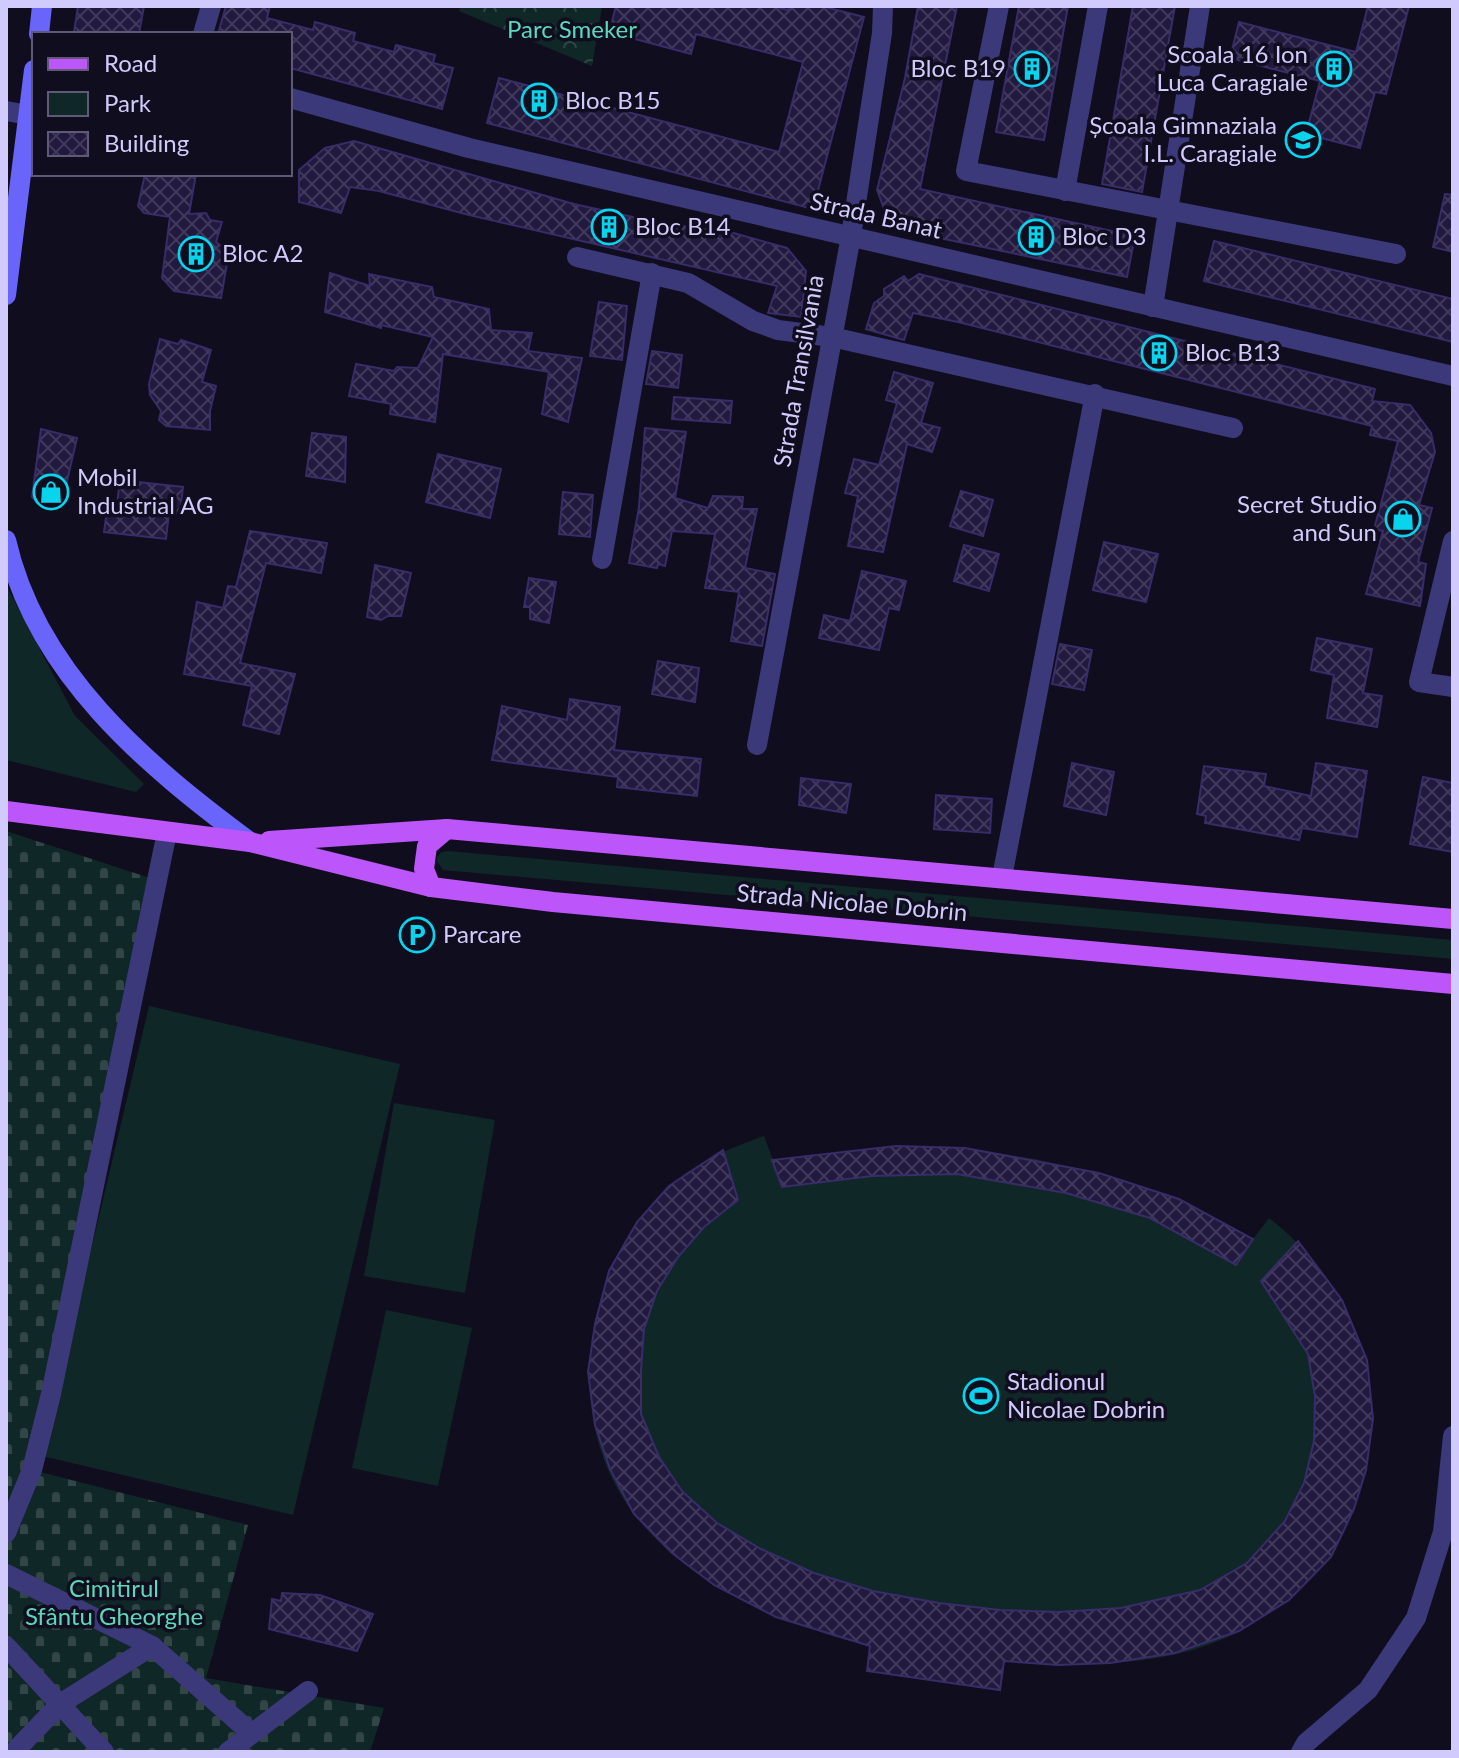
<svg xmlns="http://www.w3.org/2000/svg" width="1459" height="1758" viewBox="0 0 1459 1758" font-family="Lato,sans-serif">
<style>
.green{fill:#102727}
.cemetery{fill:url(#cemetery-stones)}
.park{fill:url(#park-crowns)}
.building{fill:url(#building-cross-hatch);stroke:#382c69;stroke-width:2}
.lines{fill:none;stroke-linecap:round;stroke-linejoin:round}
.street{stroke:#3c397b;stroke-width:20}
.secondary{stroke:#6965fa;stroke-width:20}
.primary{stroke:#bd56fa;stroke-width:20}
.labels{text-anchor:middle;stroke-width:7;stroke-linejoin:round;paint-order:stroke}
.park-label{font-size:24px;fill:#5adaba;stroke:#100d1e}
.poi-label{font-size:24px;fill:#d1cbfd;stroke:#100d1e;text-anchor:start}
.street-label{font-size:24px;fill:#d1cbfd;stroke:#100d1e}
</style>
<defs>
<pattern id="cemetery-stones" width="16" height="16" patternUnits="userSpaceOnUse" patternTransform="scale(2)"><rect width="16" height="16" fill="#102727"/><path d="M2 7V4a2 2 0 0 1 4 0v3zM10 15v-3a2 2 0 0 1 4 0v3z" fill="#324547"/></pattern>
<pattern id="park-crowns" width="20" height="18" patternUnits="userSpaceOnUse" patternTransform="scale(2)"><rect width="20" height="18" fill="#102727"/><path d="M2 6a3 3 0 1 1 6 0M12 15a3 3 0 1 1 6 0" fill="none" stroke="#324547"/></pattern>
<pattern id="building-cross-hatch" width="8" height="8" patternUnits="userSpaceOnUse" patternTransform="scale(2)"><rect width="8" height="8" fill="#21193e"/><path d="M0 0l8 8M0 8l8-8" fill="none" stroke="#40395b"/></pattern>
</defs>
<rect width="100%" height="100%" fill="#100d1e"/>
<g class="green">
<path d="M6,585L75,716L144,784L136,792L6,760Z"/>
<path d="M448,851L1453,940V959L443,870L436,860L441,852Z"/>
<path d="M149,1006L400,1064L293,1515L42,1456Z"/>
<path d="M394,1103L495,1120L465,1293L364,1276Z"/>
<path d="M764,1136L773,1160L896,1146L965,1148L1035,1159L1099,1173L1179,1199L1253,1239L1269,1218C1355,1285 1392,1386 1360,1491C1353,1513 1343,1539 1330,1557C1307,1588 1275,1611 1242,1630C1172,1668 1082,1667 1005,1661L1000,1690L867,1671L870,1646C783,1625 692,1588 635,1515C560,1420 582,1267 668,1187C695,1163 730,1148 764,1136Z"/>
<path d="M386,1310L472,1328L438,1486L352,1468Z"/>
</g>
<path class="cemetery" d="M6,831L150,878L36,1471L248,1525L206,1678L384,1708L370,1752H6Z"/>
<path class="park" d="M461,6H602L592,66L459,11Z"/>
<g class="building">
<path d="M78,6H144L139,34L74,32Z"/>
<path d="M226,6H270L267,18L313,30L315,22L355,33L353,41L394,52L396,45L435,55L433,63L453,68L442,109L290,68V34H218Z"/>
<path d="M616,6H772L788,10L790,6H821L864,17L813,209L487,123L499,78L779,152L803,62L696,34L691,54L609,32Z"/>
<path d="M918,6H957L920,189L1135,236L1127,277L901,230L886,214L877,190L905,78Z"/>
<path d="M1019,6H1068L1044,140L996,132Z"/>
<path d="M1133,6H1175L1142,192L1102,184Z"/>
<path d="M1368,6H1409L1386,94L1375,92L1360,148L1306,134L1320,81L1230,58L1239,22L1356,52Z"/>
<path d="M354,141L574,204L660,223L730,232L787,248L806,271L801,317L768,313L777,286L469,215L379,191L350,187L341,213L299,202V170L325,148Z"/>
<path d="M145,174H196L189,214L206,213L210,220L222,222L216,242L229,252L221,298L174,291L162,278L170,217L144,213L138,206Z"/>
<path d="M1445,194L1453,195V252L1433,247Z"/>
<path d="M1214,241L1453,299V342L1204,281Z"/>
<path d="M330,273L370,286L369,274L432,287L434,297L489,309L491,330L532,333L528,351L582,358L568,422L542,414L549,372L443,354L435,422L390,414L391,404L349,396L356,364L394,371L397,367L418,368L433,337L381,325V328L325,312Z"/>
<path d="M919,274L1375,389L1372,401L1410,405L1431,433L1435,452L1419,505L1432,508L1418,562L1426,564L1420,606L1366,594L1383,531L1374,529L1398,441L1370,435L1372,426L958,322L913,313L904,340L866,329L874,303L884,296V289L904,276L908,281Z"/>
<path d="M599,302L627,306L622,360L590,356Z"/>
<path d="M160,339L178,344L181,340L211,350L202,382L216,386L210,411V430L166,426L159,420L161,411L150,395L149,384Z"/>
<path d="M652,351L682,355L678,388L646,384Z"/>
<path d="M894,372L933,383L921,423L940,428L932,452L907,444L883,552L848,546L858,496L845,493L854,459L879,465L897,403L886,400Z"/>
<path d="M674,397L732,401L730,423L672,419Z"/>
<path d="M645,428L686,432L675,498L708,508L713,496L743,497L742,509H757L745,568L775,574L762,646L731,641L739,592L705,588L715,534L672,531L665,566L658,564L657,568L629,563L639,507Z"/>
<path d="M41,429L77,438L61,507L37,503L32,497Z"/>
<path d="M312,433L346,437L345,482L306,476Z"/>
<path d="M438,454L501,469L490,518L426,502Z"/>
<path d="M120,480L183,487L180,514L169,513L166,539L104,532L108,503L117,504Z"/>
<path d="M961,491L993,500L983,536L950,526Z"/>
<path d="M563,492L593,495L590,537L559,534Z"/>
<path d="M250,531L327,543L321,573L266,563L240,663L295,674L279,734L243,725L252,686L184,674L197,602L223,608L228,586L236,587Z"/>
<path d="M1104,542L1158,554L1146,602L1093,590Z"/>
<path d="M964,545L999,554L989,591L954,581Z"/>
<path d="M375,565L411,573L401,616H388L381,620L367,617Z"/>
<path d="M862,571L906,581L899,610L889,608L879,650L819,638L824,615L850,621Z"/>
<path d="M529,578L556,582L549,623L530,619V607H524Z"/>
<path d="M1317,638L1372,649L1363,693L1382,696L1377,727L1327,718L1334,675L1311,670Z"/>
<path d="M1060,644L1092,650L1084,690L1052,684Z"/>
<path d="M658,661L699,668L695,702L652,694Z"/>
<path d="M570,699L620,707L614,750L701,759L697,796L617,787L618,777L492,760L502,706L567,720Z"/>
<path d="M1072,763L1114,772L1106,815L1064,806Z"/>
<path d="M1316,763L1367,771L1357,837L1302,828L1299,840L1205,823L1206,816L1197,814L1204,766L1266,774L1264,786L1311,796Z"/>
<path d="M1423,777L1453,783V852L1410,844Z"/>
<path d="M801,778L851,784L846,813L799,805Z"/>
<path d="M936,795L992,799L990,833L934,829Z"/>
<path d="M896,1146L965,1148L1099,1173L1179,1199L1253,1239L1236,1265L1150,1218L1066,1193L957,1174L872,1176L782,1187L772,1160Z"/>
<path d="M723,1150L738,1200L704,1227L678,1257L657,1291L644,1329L641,1370V1414L659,1457L682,1491L717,1523L761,1549L814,1573L873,1591L939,1603L1000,1610L1058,1612L1121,1608L1200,1590L1247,1563L1285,1521L1304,1483L1314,1441L1315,1396L1308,1354L1261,1281L1298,1241L1342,1300L1367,1360L1373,1419L1366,1470L1354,1509L1331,1557L1289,1600L1239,1631L1175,1653L1110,1663L1058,1665L1004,1661L1000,1690L867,1671L870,1646L776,1617L714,1585L672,1553L634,1514L610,1469L595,1425L588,1372L595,1324L609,1271L637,1222L669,1186Z"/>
<path d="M282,1593L320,1595L373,1614L357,1651L269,1629L272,1599L281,1601Z"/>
</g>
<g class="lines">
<g class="street">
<path d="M999,6L966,171L1396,254"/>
<path d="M203,34L211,6"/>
<path d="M290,98L469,148L1453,376"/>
<path d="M6,111L28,115L34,109"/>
<path d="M1065,191L1098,6"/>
<path d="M577,257L688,283L753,321L778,330L832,337L1233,428"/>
<path d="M1153,307L1200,6"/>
<path d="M1453,541L1419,682L1453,687"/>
<path d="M602,559L652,273"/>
<path d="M757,745L851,236L882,33L883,6"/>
<path d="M1002,877L1095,394"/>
<path d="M6,1533L32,1470L51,1394L167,832"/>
<path d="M6,1574L152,1646L251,1733"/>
<path d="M6,1646L104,1752"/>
<path d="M14,1752L60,1704L152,1646"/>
<path d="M228,1752L308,1691"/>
<path d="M1301,1752L1306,1743L1368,1690L1416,1618L1443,1532L1453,1436"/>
</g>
<g class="secondary">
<path d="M39,34L42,6"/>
<path d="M6,295L34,70"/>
<path d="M6,540C36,673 146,765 250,842"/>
</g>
<g class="primary">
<path d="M6,811L250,842L431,887L553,902L1453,984"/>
<path d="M269,841L447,829L1453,919"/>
<path d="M431,887L424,869L427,846L447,829"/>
</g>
</g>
<defs>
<g id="building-ring" transform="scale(1.8)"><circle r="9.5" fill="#100d1e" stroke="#08d5ed" stroke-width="1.5"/><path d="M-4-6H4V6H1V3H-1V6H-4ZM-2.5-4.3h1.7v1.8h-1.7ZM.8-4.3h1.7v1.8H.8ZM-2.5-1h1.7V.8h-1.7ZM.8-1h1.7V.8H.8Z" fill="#08d5ed"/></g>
<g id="school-ring" transform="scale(1.8)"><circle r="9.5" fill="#100d1e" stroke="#08d5ed" stroke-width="1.5"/><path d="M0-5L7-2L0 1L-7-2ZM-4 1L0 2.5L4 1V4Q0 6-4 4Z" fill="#08d5ed"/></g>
<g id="shop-ring" transform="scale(1.8)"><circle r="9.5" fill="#100d1e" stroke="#08d5ed" stroke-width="1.5"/><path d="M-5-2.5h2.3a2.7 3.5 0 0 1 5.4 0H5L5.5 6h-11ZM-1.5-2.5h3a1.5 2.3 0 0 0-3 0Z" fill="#08d5ed"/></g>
<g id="parking-ring" transform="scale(1.8)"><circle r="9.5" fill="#100d1e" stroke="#08d5ed" stroke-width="1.5"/><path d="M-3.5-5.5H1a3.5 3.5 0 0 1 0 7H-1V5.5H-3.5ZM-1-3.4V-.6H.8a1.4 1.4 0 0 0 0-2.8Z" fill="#08d5ed"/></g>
<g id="stadium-ring" transform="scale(1.8)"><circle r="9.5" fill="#100d1e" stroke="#08d5ed" stroke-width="1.5"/><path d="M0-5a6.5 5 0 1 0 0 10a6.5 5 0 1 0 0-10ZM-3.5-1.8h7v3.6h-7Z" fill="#08d5ed"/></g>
</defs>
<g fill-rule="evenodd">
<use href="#building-ring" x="1032" y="69"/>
<use href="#building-ring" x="1334" y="69"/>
<use href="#building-ring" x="539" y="101"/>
<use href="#school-ring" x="1303" y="140"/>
<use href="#building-ring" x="609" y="227"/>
<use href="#building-ring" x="1036" y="237"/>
<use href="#building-ring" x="196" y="254"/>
<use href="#building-ring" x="1159" y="353"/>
<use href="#shop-ring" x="51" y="492"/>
<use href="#shop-ring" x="1403" y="519"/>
<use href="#parking-ring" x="417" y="935"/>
<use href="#stadium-ring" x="981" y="1396"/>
</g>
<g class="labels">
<g class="park-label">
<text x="572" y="38">Parc Smeker</text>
<text x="114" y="1597">Cimitirul<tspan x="114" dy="28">Sfântu Gheorghe</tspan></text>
</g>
<g class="poi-label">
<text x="1308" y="63" text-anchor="end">Scoala 16 Ion<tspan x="1308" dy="28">Luca Caragiale</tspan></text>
<text x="1006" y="77" text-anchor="end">Bloc B19</text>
<text x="565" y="109">Bloc B15</text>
<text x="1277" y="134" text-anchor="end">Școala Gimnaziala<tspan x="1277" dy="28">I.L. Caragiale</tspan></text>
<text x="635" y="235">Bloc B14</text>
<text x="1062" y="245">Bloc D3</text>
<text x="222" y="262">Bloc A2</text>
<text x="1185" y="361">Bloc B13</text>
<text x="77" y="486">Mobil<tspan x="77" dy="28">Industrial AG</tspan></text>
<text x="1377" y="513" text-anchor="end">Secret Studio<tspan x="1377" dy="28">and Sun</tspan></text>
<text x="443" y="943">Parcare</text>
<text x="1007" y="1390">Stadionul<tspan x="1007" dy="28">Nicolae Dobrin</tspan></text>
</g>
<g class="street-label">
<text transform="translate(876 216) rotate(13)" y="8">Strada Banat</text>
<text transform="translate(799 371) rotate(-80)" y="8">Strada Transilvania</text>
<text transform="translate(852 903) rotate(5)" y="8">Strada Nicolae Dobrin</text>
</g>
</g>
<rect width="1459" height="1758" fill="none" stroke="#d1cbfd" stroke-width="16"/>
<rect x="32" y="32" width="260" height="144" fill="#100d1e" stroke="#5d5977" stroke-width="2"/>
<rect x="48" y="58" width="40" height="12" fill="#bd56fa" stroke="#5d5977" stroke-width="2"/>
<text x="104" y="72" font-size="24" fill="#d1cbfd">Road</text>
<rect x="48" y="92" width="40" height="24" fill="#102727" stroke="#5d5977" stroke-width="2"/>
<text x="104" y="112" font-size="24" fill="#d1cbfd">Park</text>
<rect x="48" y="132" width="40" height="24" fill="url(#building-cross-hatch)" stroke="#5d5977" stroke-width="2"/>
<text x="104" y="152" font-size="24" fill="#d1cbfd">Building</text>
</svg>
